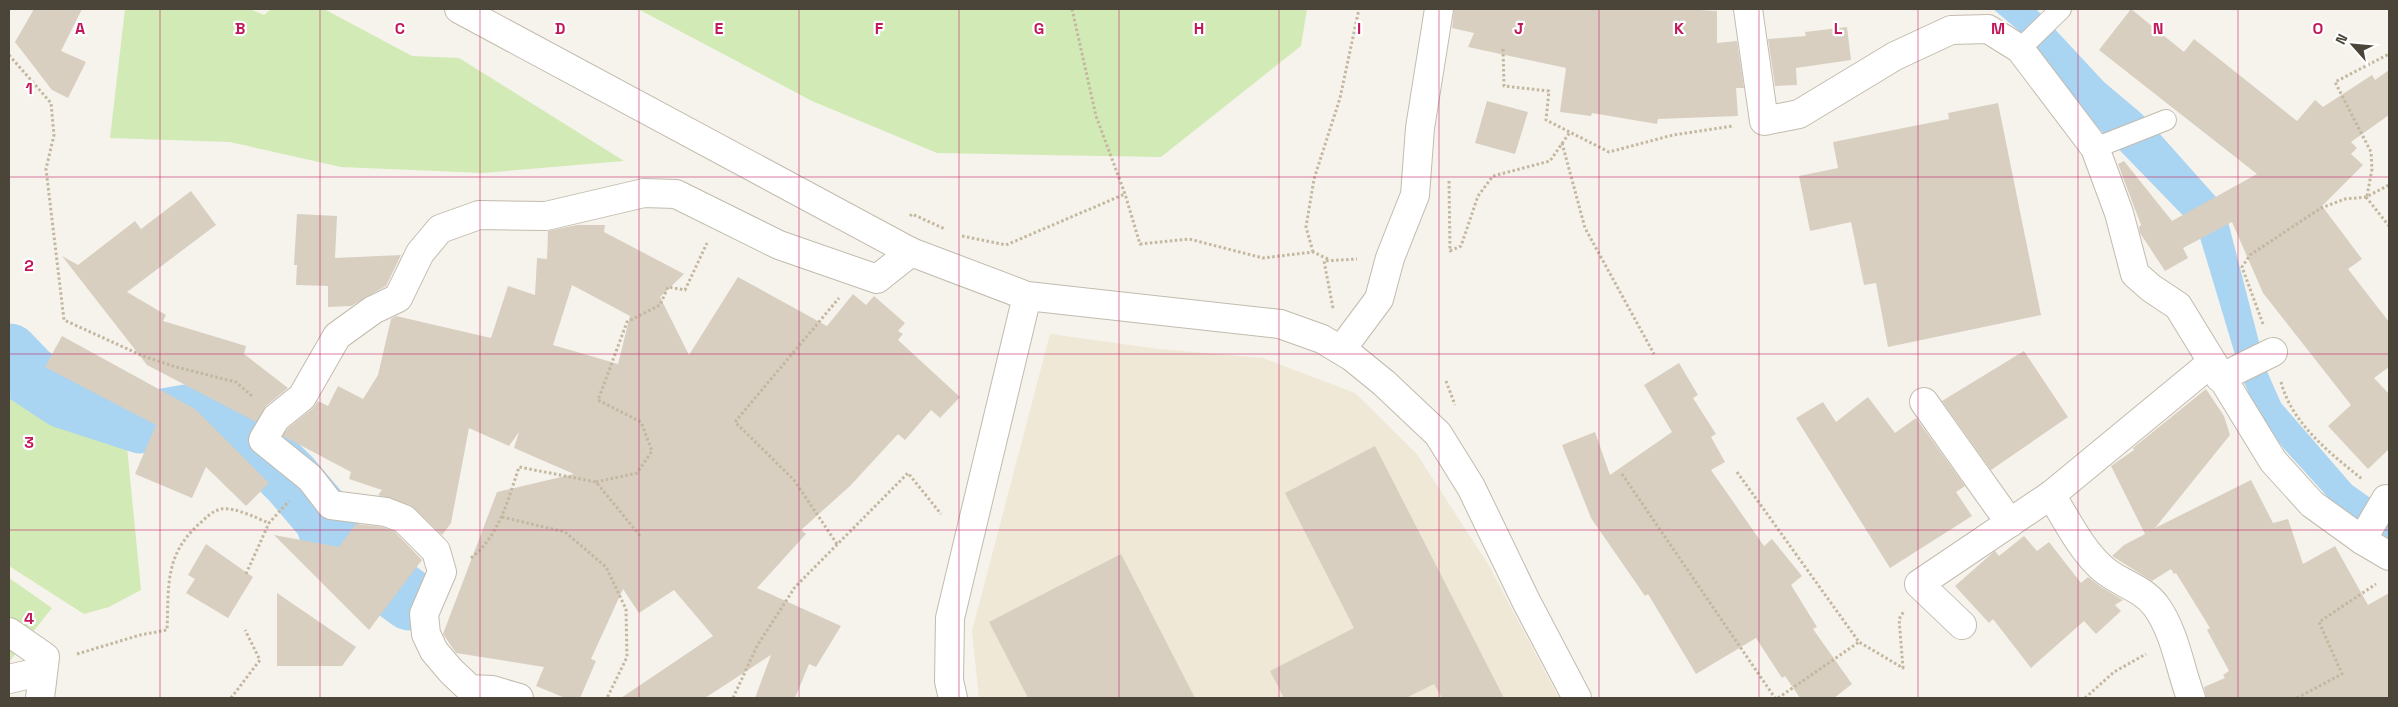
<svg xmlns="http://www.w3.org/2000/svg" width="2398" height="707" viewBox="0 0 2398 707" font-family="'Space Grotesk',sans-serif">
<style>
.education{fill:#efe8d6}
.green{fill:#d2eab5}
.water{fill:#a9d4f2}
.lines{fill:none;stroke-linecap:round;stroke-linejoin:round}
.river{stroke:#a9d4f2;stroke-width:61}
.building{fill:#d8cfc1;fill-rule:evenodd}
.service-casing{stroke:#c2bbae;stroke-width:22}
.minor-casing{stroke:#c2bbae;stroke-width:30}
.tertiary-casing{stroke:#c2bbae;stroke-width:30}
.path{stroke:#c4b79f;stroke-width:3;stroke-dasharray:2.5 2.5;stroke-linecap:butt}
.service{stroke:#fff;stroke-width:20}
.minor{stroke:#fff;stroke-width:28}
.tertiary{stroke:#fff;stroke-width:28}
.grid{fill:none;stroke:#c2185b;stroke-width:1;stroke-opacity:0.55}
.grid-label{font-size:16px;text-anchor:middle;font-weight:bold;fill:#c2185b;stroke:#fff;stroke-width:4.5;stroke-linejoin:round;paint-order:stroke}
</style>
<rect width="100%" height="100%" fill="#f6f3ec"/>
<path class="education" d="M1050,334L1159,349L1263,358L1355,393L1416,453L1488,564L1559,698H979L972,631Z"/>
<g class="green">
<path d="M125,9H250L264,15L271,9H324L412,56L459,58L624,161L482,173L341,167L230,142L110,138Z"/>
<path d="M638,9H1307L1301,46L1161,157L937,153L812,101Z"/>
<path d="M9,370L75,422L126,436L141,590L109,607L84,614L9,566Z"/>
<path d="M9,578L52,608L9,662Z"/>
</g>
<path class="water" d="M1993,9H2036L2038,11L2104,82L2142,114L2224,206L2266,369L2281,403L2352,485L2389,511V539L2335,505L2285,450L2259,416L2242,378L2198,231L2101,131L2018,30Z"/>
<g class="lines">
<path class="river" d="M9,354L29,375L64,398L141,423L186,415L204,420L256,445L291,479L325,519L333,543L410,600"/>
</g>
<g class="building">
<path d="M34,9H82L61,51L86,62L68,98L52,90L15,42Z"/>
<path d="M1454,9H1682L1717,11V43L1737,41L1744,88H1736L1738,116L1658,119L1657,124L1592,113L1591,116L1560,112L1566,68L1468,47L1474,33L1452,28Z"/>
<path d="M2131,9L2184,52L2194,39L2297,121L2315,100L2323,107L2372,75L2375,80L2389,70V115L2351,142L2357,148L2351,154L2363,165L2322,206L2362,259L2348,269L2389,322V367L2374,378L2389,394V449L2368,469L2328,426L2351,405L2263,293L2232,222L2183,248L2188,258L2165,271L2140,233L2139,227L2141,225L2118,164L2124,161L2172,221L2257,174L2099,50Z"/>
<path d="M1847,27L1851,60L1796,68L1797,85L1775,86L1768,39L1806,36L1805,32Z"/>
<path d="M1487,101L1528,112L1515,154L1475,143Z"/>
<path d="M1998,103L2041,315L1888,347L1876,283L1864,285L1851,222L1810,231L1799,176L1838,168L1833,142L1949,119L1948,113Z"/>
<path d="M191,191L216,225L127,292L166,315L163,321L246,346L244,354L288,388L266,406L256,422L147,365L62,256L78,265L135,221L141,229Z"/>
<path d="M297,214L337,216L335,258L401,255L386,286L351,306L328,307V286L296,285L297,265H294Z"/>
<path d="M577,225H605L604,232L684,274L660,297L689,355L738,277L827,326L853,294L866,305L874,296L905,323L898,331L903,334L898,340L960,397L940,418L931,410L905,440L898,434L850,486L801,530L806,534L757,588L841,626L816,667L809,664L795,698H755L771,655L705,698H621L713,636L674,590L639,613L623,589L591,659L596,661L580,698H565L536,686L544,667L456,653L443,634L497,492L574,474L514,448L519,432L509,446L469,428L451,523L442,535L410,505L378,495L382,490L349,479L351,472L283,436L288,428L313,408L318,401L328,406L338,386L363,399L378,375L391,319L396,316L491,338L508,286L535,295L537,258L547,259L548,231ZM572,285L630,316L618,364L553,345Z"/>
<path d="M62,336L195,409L269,483L246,506L206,467L192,498L135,474L156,425L45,367Z"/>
<path d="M2024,351L2068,417L1991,470L1942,401Z"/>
<path d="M1679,363L1698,395L1693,398L1716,434L1711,437L1725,462L1711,470L1764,546L1772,539L1802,576L1791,585L1817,627L1813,629L1852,684L1834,698H1800L1785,676L1782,678L1756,638L1696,674L1648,594L1645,596L1591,518L1562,445L1595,432L1610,475L1672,432L1644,385Z"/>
<path d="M2206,389L2224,416L2230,435L2155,528L2251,480L2273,523L2288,519L2303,564L2335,546L2368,605L2389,593V698H2206L2204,687L2225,678L2223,675L2229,671L2207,630L2210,628L2176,573L2174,574L2171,569L2152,581L2112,556L2124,545L2145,534L2111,466L2134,450L2133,448Z"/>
<path d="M1868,397L1895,433L1916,418L1965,486L1956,492L1972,516L1890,568L1796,418L1823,402L1836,422Z"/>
<path d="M1375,446L1504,698H1442L1434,684L1406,698H1284L1270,671L1354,628L1285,493Z"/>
<path d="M356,524L382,527L395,532L422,560L369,630L274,535L339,547Z"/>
<path d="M2024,536L2037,551L2049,542L2081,583L2088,577L2101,587L2123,600L2115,605L2121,611L2096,634L2084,621L2031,668L1993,619L1989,623L1955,586L1989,556L1995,551L1999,556Z"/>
<path d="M206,544L253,577L228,618L186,593L195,579L188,575Z"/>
<path d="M1121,554L1195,698H1028L989,622Z"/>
<path d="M277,593L356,647L342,666H277Z"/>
</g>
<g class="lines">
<g class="service-casing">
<g id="service">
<path d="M2020,49L2061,9"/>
<path d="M2095,148L2166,120"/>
</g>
</g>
<g class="minor-casing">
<g id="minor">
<path d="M1748,9L1764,121L1799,114L1895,56L1951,30L1988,29L2020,49L2095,148L2119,213L2135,274L2151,288L2178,306L2273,461L2312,504L2362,540L2389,556"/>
<path d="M1341,350L1379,299L1390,258L1415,195L1420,128L1439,9"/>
<path d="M2220,378L2273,352"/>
<path d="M1924,402L2010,523"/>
<path d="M2051,495C2067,520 2081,550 2103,569C2119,583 2143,588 2156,606C2175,632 2180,669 2191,698"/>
<path d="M2362,540L2386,499"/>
<path d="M1962,625L1919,584L2051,495L2211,363"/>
<path d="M9,632L45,657L40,698"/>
<path d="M9,679L43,671"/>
<path d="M519,698L492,690L470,689L451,671L434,651L426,634L424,614L442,572L436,551L404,519L386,512L331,505L310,478L263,440L276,418L302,397L337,336L373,310L398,298L420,253L440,229L479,215L546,216L644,193L676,194L779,245L877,279L911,252"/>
</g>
</g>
<g class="tertiary-casing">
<g id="tertiary">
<path d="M459,9L911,252L1027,296L1280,324L1322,339L1352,357L1384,383L1438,434L1471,487L1526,601L1577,698"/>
<path d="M953,698L949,681L950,618L1027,296"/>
</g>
</g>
<g class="path">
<path d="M1072,9L1096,116L1125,194L1140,244L1189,239L1263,258L1313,252L1330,260"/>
<path d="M1503,49L1504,86L1549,91L1546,120L1609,152L1673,135L1733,126"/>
<path d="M9,55L51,103L54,135L46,169L64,320L143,356L176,367L236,382L253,397"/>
<path d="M1562,143L1585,228L1654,354"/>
<path d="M1449,181L1450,251L1461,246L1478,196L1493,176L1550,161L1570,132"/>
<path d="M2367,196L2372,169L2371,152L2335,82L2389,54"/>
<path d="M2366,197L2389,226"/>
<path d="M910,216L912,214L945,229"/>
<path d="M962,236L1006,245L1125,194"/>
<path d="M1313,252L1306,227L1314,179L1340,98L1359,9"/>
<path d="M1333,308L1324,261L1357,259"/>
<path d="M2263,324L2242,267L2250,255L2321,208L2345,199L2366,197L2389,185"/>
<path d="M1446,381L1455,405"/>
<path d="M2281,382C2292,424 2330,453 2362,479"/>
<path d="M1737,472L1859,642L1903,668L1899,619L1904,611"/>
<path d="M1622,474L1775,698"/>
<path d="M596,482L637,473L652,451L641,422L598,400L627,322L660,305L668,287L685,290L707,243"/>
<path d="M502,517L565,532L606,567L626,609L627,657L607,698"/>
<path d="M837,544L794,480L735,422L839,298"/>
<path d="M471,558C499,536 508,500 519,467L596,482L641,537"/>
<path d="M246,574L269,523L289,501"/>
<path d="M77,654L140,635L167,630C169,586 164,556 199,524C206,518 212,511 221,509C236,507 256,518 269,523"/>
<path d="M231,698L260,660L245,630"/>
<path d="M733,698L757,646L795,587L908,473L941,514"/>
<path d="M1778,698L1859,642"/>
<path d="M2085,698L2114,672L2146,654"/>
<path d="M2297,698L2342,674L2319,622L2376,584"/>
</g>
<use href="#service" class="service"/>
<use href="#minor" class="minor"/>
<use href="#tertiary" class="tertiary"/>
</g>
<path class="grid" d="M160,9V698M320,9V698M480,9V698M639,9V698M799,9V698M959,9V698M1119,9V698M1279,9V698M1439,9V698M1599,9V698M1759,9V698M1918,9V698M2078,9V698M2238,9V698M9,177H2389M9,354H2389M9,530H2389"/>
<g class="grid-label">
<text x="80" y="34">A</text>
<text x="240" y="34">B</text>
<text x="400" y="34">C</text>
<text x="560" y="34">D</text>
<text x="719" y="34">E</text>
<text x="879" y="34">F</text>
<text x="1039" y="34">G</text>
<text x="1199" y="34">H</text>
<text x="1359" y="34">I</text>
<text x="1519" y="34">J</text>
<text x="1679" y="34">K</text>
<text x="1838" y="34">L</text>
<text x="1998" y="34">M</text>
<text x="2158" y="34">N</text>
<text x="2318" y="34">O</text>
<text x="29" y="94">1</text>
<text x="29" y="271">2</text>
<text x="29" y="448">3</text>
<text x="29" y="624">4</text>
</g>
<rect width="2398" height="707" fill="none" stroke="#4b4439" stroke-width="20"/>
<g transform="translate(2353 45) rotate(297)" stroke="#ffffff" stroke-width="4" paint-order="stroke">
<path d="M0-4L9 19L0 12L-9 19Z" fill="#4b4439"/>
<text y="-8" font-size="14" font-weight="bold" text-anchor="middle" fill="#4b4439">N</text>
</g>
</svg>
